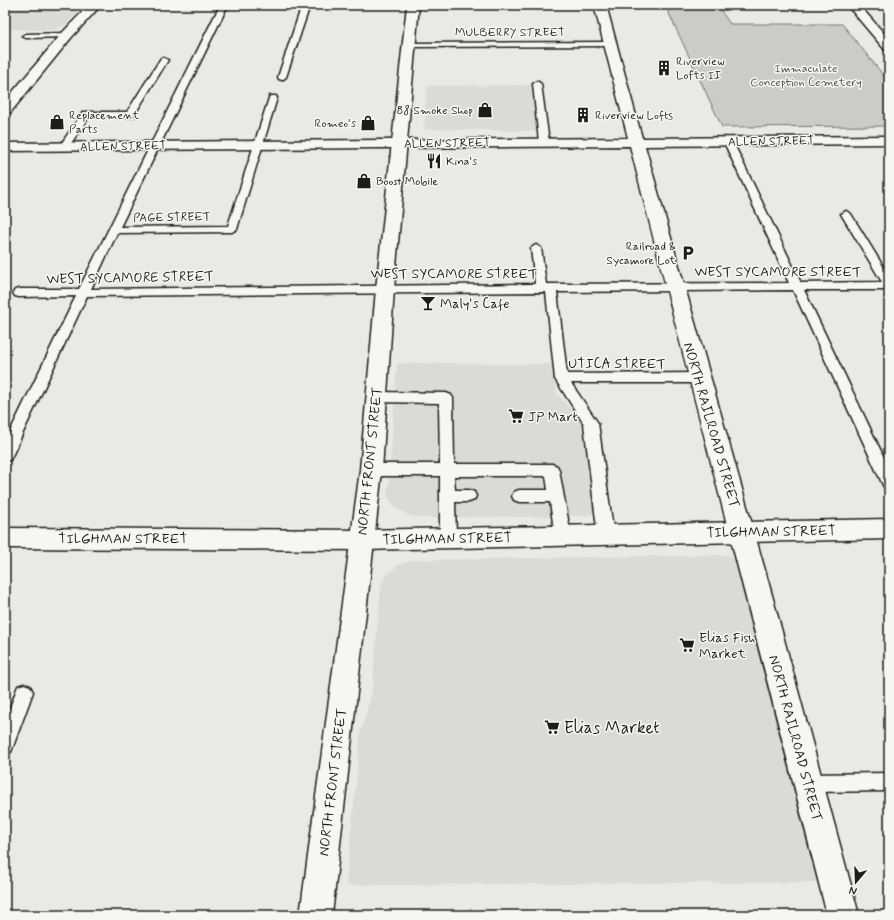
<svg xmlns="http://www.w3.org/2000/svg" width="894" height="920" viewBox="0 0 894 920" font-family="Mynerve,sans-serif">
<style>
.built{fill:#dadad6}
.green{fill:#cbcbc7;stroke:#747472}
.lines{fill:none;stroke-linecap:round;stroke-linejoin:round}
.lane-casing{stroke:#1c1c1c;stroke-width:3}
.street-casing{stroke:#1c1c1c;stroke-width:3}
.secondary-casing{stroke:#1c1c1c;stroke-width:3}
.primary-casing{stroke:#1c1c1c;stroke-width:3}
.lane{fill:#f6f6f2;fill-rule:evenodd}
.street{fill:#f6f6f2;fill-rule:evenodd}
.secondary{fill:#f6f6f2;fill-rule:evenodd}
.primary{fill:#f6f6f2;fill-rule:evenodd}
.labels{text-anchor:middle;stroke-width:3;stroke-linejoin:round;paint-order:stroke}
.far-street-label{font-size:12px;fill:#1c1c1c;stroke:#f6f6f2}
.far-poi-label{font-size:12px;fill:#1c1c1c;stroke:#f6f6f2;text-anchor:start}
.far-park-label{font-size:12px;fill:#51514f;stroke:#f6f6f2}
.street-label{font-size:14px;fill:#1c1c1c;stroke:#f6f6f2}
.poi-label{font-size:14px;fill:#1c1c1c;stroke:#f6f6f2;text-anchor:start}
.near-poi-label{font-size:17px;fill:#1c1c1c;stroke:#f6f6f2;text-anchor:start}
</style>
<rect width="100%" height="100%" fill="#e9e9e5"/>
<filter id="ink" filterUnits="userSpaceOnUse"><feTurbulence type="fractalNoise" baseFrequency=".025" numOctaves="2"/><feDisplacementMap in="SourceGraphic" scale="8" xChannelSelector="R" yChannelSelector="G"/><feConvolveMatrix kernelMatrix="1 2 1 2 8 2 1 2 1" color-interpolation-filters="sRGB"/></filter>
<g filter="url(#ink)">
<g class="built">
<path d="M5,5H84L66,24L55,30L5,29Z"/>
<path d="M531,85L538,131L424,129L427,86Z"/>
<path d="M397,363L553,364L557,394L582,422L597,500L596,513L584,516L423,518L410,516L396,508L387,495L389,481Z"/>
<path d="M727,555L737,558L822,882L346,885L361,731L372,692L381,585L385,577L397,566L413,560Z"/>
</g>
<path class="green" d="M665,5H717L730,24H842L889,82V126L722,127Z"/>
<g class="lines">
<g class="lane-casing">
<g id="lane">
<path d="M220,5H228L120,227L228,226L269,98L270,96H276L277,98L237,229L232,232L117,233L91,289L535,284L531,248L536,245L541,248L546,284L789,283L724,142L729,139L732,140L801,283L882,282L841,214L846,211L851,214L889,276V290H804L889,468V489L884,487L882,483L793,290L557,292L567,374L699,373L704,375L705,378L704,381L699,383H571L598,423L614,536L611,540L606,542L601,540L598,536L584,424L555,379L546,292L87,296L12,456L10,460L5,461V442L76,296L19,297L15,296L13,293L15,290L19,289H79Z"/>
<path d="M302,5H310L286,77L282,80L279,79L278,77Z"/>
<path d="M67,33L71,35L70,37L26,38L22,36L26,34Z"/>
<path d="M611,42H614V46L409,47L405,45L409,43Z"/>
<path d="M161,58H164L168,60L133,117H89L67,149H61L59,147L83,112H127Z"/>
<path d="M537,81L541,84L549,142L544,145L539,142L533,84Z"/>
<path d="M377,392L446,393L451,395L453,398L454,464H552L557,466L559,470L571,536L568,540L563,542L558,540L555,536L550,502H519L514,500L512,496L514,492L519,490H548L546,476H454L455,490H469L474,492L476,496L474,500L469,502H455L456,537L453,541L448,543L443,541L440,537V476H371L366,474L364,470L366,466L371,464H440L439,403L377,402L372,400L370,397L372,394Z"/>
<path d="M24,684L30,686L33,692L11,752L5,755V721L18,686Z"/>
<path d="M889,773V791L808,792L801,790L799,783L801,776L808,774Z"/>
</g>
</g>
<g class="street-casing">
<g id="street">
<path d="M89,5H101L71,38L10,113L5,114V101L63,32Z"/>
<path d="M594,5H606L642,138L889,136V144L645,146L772,595L859,915H827C762,658 695,403 630,146L5,151V143L628,138Z"/>
<path d="M847,5H859L889,39V51L885,50Z"/>
</g>
</g>
<g class="secondary-casing">
<path id="secondary" d="M407,5H419L394,289L382,470L332,915H300L360,470L376,289Z"/>
</g>
<g class="primary-casing">
<path id="primary" d="M889,519V539L361,550L5,548V528L361,530Z"/>
</g>
<use href="#lane" class="lane"/>
<use href="#street" class="street"/>
<use href="#secondary" class="secondary"/>
<use href="#primary" class="primary"/>
</g>
</g>
<defs>
<g id="building-bare" transform="scale(1.2)"><path d="M-4-6H4V6H1V3H-1V6H-4ZM-2.5-4.3h1.7v1.8h-1.7ZM.8-4.3h1.7v1.8H.8ZM-2.5-1h1.7V.8h-1.7ZM.8-1h1.7V.8H.8Z" fill="#1c1c1c" stroke="#f6f6f2" stroke-width="2.5" paint-order="stroke"/></g>
<g id="shop-bare" transform="scale(1.2)"><path d="M-5-2.5h2.3a2.7 3.5 0 0 1 5.4 0H5L5.5 6h-11ZM-1.5-2.5h3a1.5 2.3 0 0 0-3 0Z" fill="#1c1c1c" stroke="#f6f6f2" stroke-width="2.5" paint-order="stroke"/></g>
<g id="restaurant-bare" transform="scale(1.2)"><path d="M-5-6h1v4h1v-4h1v4h1v-4h1v5L-1.5 .5V6h-2V.5L-5-1ZM5-6V6H3V1.5H1.5Q1.5-4 5-6Z" fill="#1c1c1c" stroke="#f6f6f2" stroke-width="2.5" paint-order="stroke"/></g>
<g id="parking-bare" transform="scale(1.2)"><path d="M-3.5-5.5H1a3.5 3.5 0 0 1 0 7H-1V5.5H-3.5ZM-1-3.4V-.6H.8a1.4 1.4 0 0 0 0-2.8Z" fill="#1c1c1c" stroke="#f6f6f2" stroke-width="2.5" paint-order="stroke"/></g>
<g id="bar-bare" transform="scale(1.2)"><path d="M-6-5H6L.8 .8V4.5H3.5V6h-7V4.5H-.8V.8Z" fill="#1c1c1c" stroke="#f6f6f2" stroke-width="2.5" paint-order="stroke"/></g>
<g id="supermarket-bare" transform="scale(1.2)"><path d="M-6-5.5h2.5l.6 2H6L4.5 2H-2.5L-4.4-4H-6ZM-1.5 3.2a1.3 1.3 0 1 0 .1 0ZM3 3.2a1.3 1.3 0 1 0 .1 0Z" fill="#1c1c1c" stroke="#f6f6f2" stroke-width="2.5" paint-order="stroke"/></g>
</defs>
<g fill-rule="evenodd">
<use href="#building-bare" x="664" y="68"/>
<use href="#shop-bare" x="485" y="110"/>
<use href="#building-bare" x="583" y="115"/>
<use href="#shop-bare" x="57" y="122"/>
<use href="#shop-bare" x="368" y="123"/>
<use href="#restaurant-bare" x="434" y="161"/>
<use href="#shop-bare" x="364" y="181"/>
<use href="#parking-bare" x="688" y="253"/>
<use href="#bar-bare" x="428" y="303"/>
<use href="#supermarket-bare" x="516" y="416"/>
<use href="#supermarket-bare" x="687" y="645"/>
<use href="#supermarket-bare" x="552" y="727"/>
</g>
<g class="labels">
<g class="far-street-label">
<text x="510" y="36">MULBERRY STREET</text>
<text transform="translate(771 141) rotate(-1)" y="4">ALLEN STREET</text>
<text transform="translate(447 143) rotate(-1)" y="4">ALLEN STREET</text>
<text transform="translate(123 146) rotate(-1)" y="4">ALLEN STREET</text>
<text transform="translate(172 217) rotate(-1)" y="4">PAGE STREET</text>
</g>
<g class="far-poi-label">
<text x="676" y="65">Riverview<tspan x="676" dy="14">Lofts II</tspan></text>
<text x="473" y="114" text-anchor="end">88 Smoke Shop</text>
<text x="69" y="119">Replacement<tspan x="69" dy="14">Parts</tspan></text>
<text x="595" y="119">Riverview Lofts</text>
<text x="356" y="127" text-anchor="end">Romeo's</text>
<text x="446" y="165">Kina's</text>
<text x="376" y="185">Boost Mobile</text>
<text x="676" y="250" text-anchor="end">Railroad &amp;<tspan x="676" dy="14">Sycamore Lot</tspan></text>
</g>
<g class="far-park-label">
<text x="806" y="72">Immaculate<tspan x="806" dy="14">Conception Cemetery</tspan></text>
</g>
<g class="street-label">
<text x="778" y="276">WEST SYCAMORE STREET</text>
<text x="454" y="278">WEST SYCAMORE STREET</text>
<text transform="translate(130 277) rotate(-1)" y="5">WEST SYCAMORE STREET</text>
<text x="617" y="368">UTICA STREET</text>
<text transform="translate(712 425) rotate(74)" y="5">NORTH RAILROAD STREET</text>
<text transform="translate(369 461) rotate(-84)" y="5">NORTH FRONT STREET</text>
<text transform="translate(771 531) rotate(-1)" y="5">TILGHMAN STREET</text>
<text x="123" y="543">TILGHMAN STREET</text>
<text transform="translate(447 538) rotate(-1)" y="5">TILGHMAN STREET</text>
<text transform="translate(796 738) rotate(75)" y="5">NORTH RAILROAD STREET</text>
<text transform="translate(332 782) rotate(-83)" y="5">NORTH FRONT STREET</text>
</g>
<g class="poi-label">
<text x="440" y="308">Maly's Cafe</text>
<text x="528" y="421">JP Mart</text>
<text x="699" y="642">Elias Fish<tspan x="699" dy="16">Market</tspan></text>
</g>
<g class="near-poi-label">
<text x="564" y="733">Elias Market</text>
</g>
</g>
<rect width="894" height="920" fill="none" stroke="#f6f6f2" stroke-width="20"/>
<rect x="10" y="10" width="874" height="900" fill="none" stroke="#1c1c1c" stroke-width="1.5" filter="url(#ink)"/>
<g transform="translate(856 882) rotate(199)" stroke="#f6f6f2" stroke-width="3" paint-order="stroke">
<path d="M0-3L7 15L0 10L-7 15Z" fill="#1c1c1c"/>
<text y="-6" font-size="11" font-weight="bold" text-anchor="middle" fill="#1c1c1c">N</text>
</g>
</svg>
